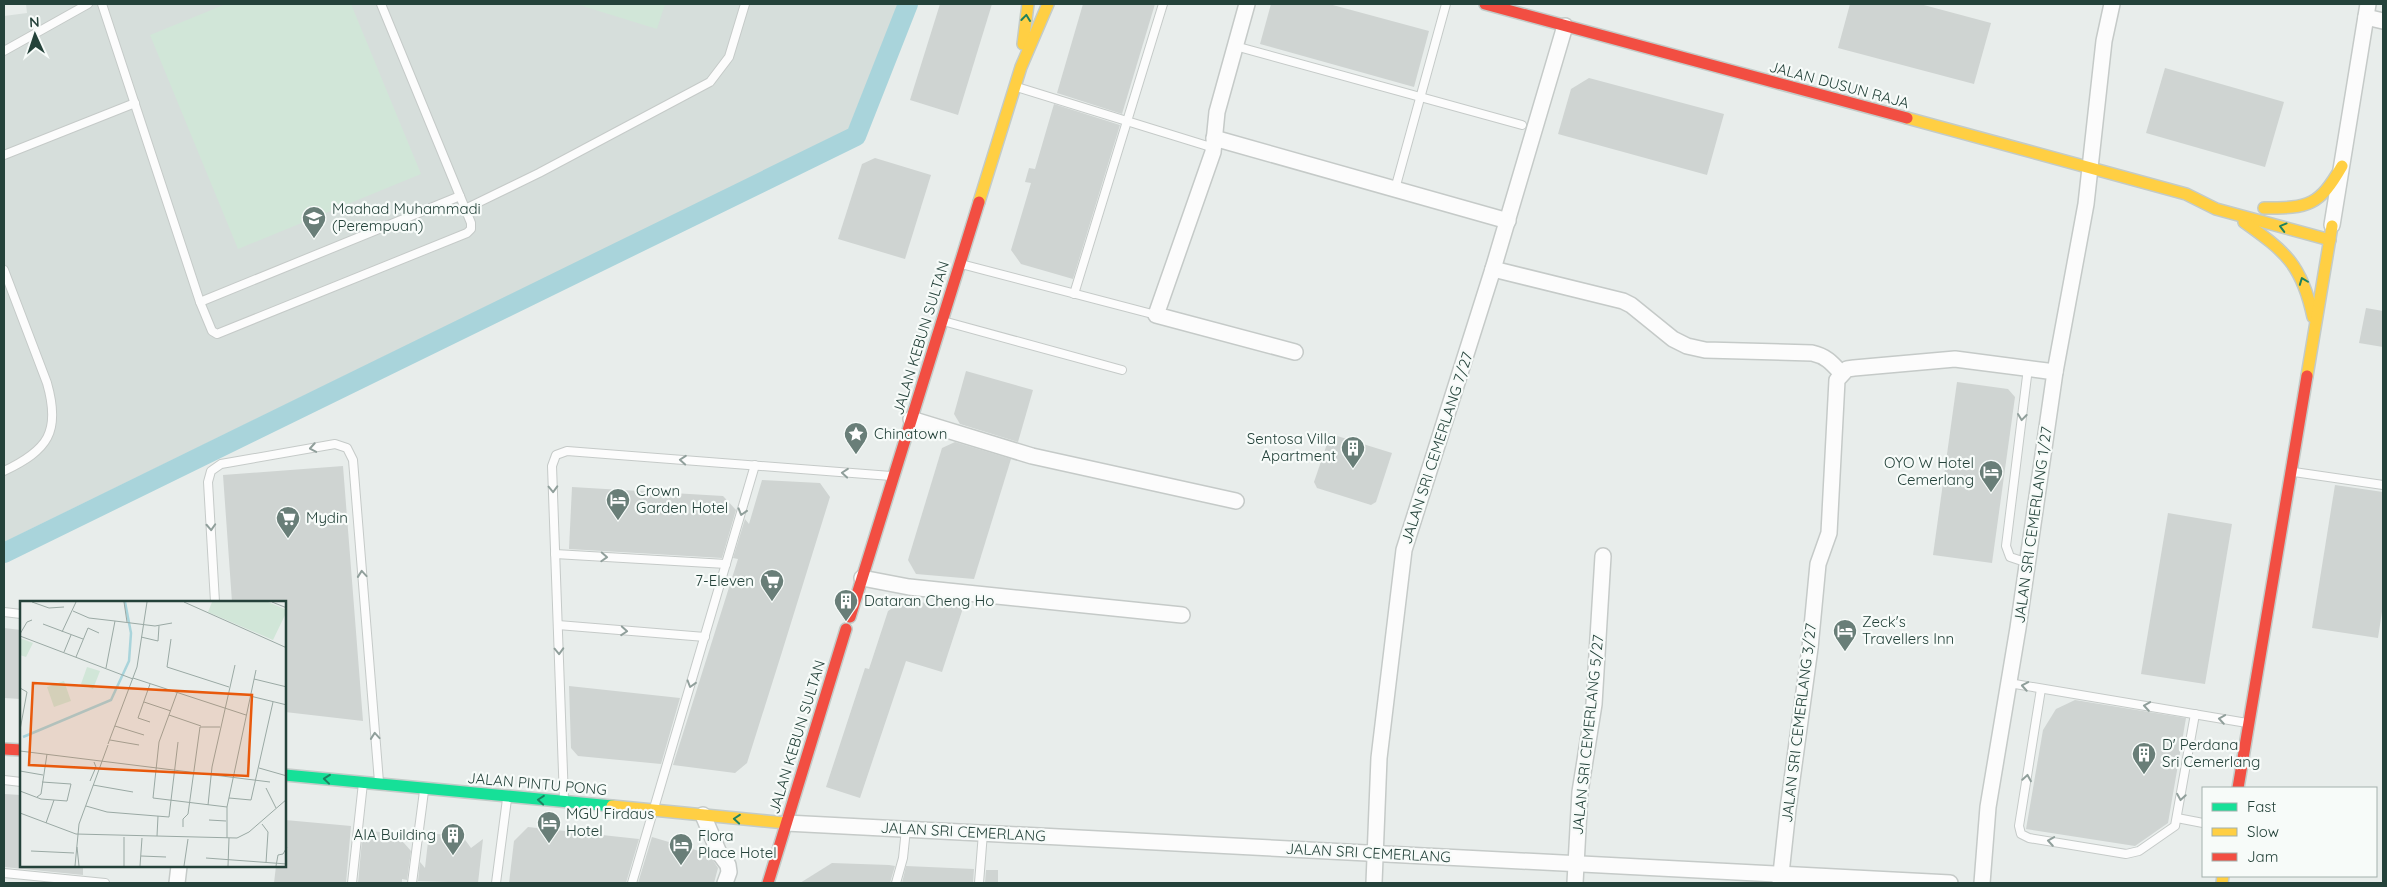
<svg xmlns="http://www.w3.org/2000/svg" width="2387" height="887" viewBox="0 0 2387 887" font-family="Quicksand,sans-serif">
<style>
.built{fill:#d6dedb}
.green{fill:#d1e6d8}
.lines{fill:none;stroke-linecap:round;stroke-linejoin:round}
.canal{stroke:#a9d4db;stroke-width:20}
.building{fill:#cfd4d2}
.lane-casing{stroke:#c5cac8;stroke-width:10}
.street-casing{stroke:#c5cac8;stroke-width:18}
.fast-casing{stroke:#c3cbc8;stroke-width:14}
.slow-casing{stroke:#c3cbc8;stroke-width:14}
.jam-casing{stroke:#c3cbc8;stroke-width:14}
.lane{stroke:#fcfcfc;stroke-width:8}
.street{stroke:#fcfcfc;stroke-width:15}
.fast{stroke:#16e098;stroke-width:11}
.slow{stroke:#ffcf43;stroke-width:11}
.jam{stroke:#f24e42;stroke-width:11}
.oneway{stroke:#1e8160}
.oneway2{stroke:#909f9b}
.labels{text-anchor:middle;stroke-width:4.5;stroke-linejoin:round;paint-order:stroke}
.street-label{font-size:15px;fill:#24423a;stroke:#f7fbf9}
.poi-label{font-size:15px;fill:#24423a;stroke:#f7fbf9;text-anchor:start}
.inset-river{fill:none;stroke:#a9d4db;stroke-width:2.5}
.inset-road{fill:none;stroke:#9aa9a4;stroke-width:1}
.view{fill:#e8590c;fill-opacity:0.15;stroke:#e8590c;stroke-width:2.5}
.inset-edge{fill:none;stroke:#24423a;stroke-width:2.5}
</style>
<rect width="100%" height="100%" fill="#e8edeb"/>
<path class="built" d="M26,4H898L848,130L4,542V16L27,13Z"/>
<g class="green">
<path d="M226,4H351L421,174L238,249L150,35Z"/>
<path d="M576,4H665L657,29Z"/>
</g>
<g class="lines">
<path class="canal" d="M4,553L856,136L908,4"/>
</g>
<g class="building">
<path d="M940,4H992L958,115L910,100Z"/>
<path d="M1083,4H1155L1122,114L1057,93Z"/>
<path d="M1271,4H1329L1429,31L1414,87L1260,44Z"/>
<path d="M1850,4H1920L1991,23L1974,84L1838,48Z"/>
<path d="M2165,68L2284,102L2265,167L2146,133Z"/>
<path d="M1589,78L1724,114L1707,175L1558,134L1571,89Z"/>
<path d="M1054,104L1120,125L1073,279L1021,264L1011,250L1031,183L1025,182L1029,168L1035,169Z"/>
<path d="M875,158L931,175L905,259L838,239L862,164Z"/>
<path d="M2366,308L2383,311V347L2359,343Z"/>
<path d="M966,371L1033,390L1018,442L960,424L954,414Z"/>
<path d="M1957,382L2008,389L2015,397L1992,563L1933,555Z"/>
<path d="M1334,435L1392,453L1376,502L1371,505L1317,488L1314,482L1329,438Z"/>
<path d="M955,442L1011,459L974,579L916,574L908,560L942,448Z"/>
<path d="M343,466L363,721L285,712V602H232L223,475Z"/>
<path d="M762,480L820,483L830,497L782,652L747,763L735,773L673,765L738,559L733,558L745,519L749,524Z"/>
<path d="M2335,485L2383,492V605L2378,638L2312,628Z"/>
<path d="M572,487L723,496L736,510L722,558L569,549Z"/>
<path d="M2168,513L2232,524L2205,684L2141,674Z"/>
<path d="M905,600L963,608L942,672L906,661L860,798L826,787L865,668L869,669L888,611Z"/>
<path d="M4,628L21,630V699L4,698Z"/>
<path d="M569,686L680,698L661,764L578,756L571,748Z"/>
<path d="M2075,700L2186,718L2168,823L2135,846L2026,829L2043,730L2056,709Z"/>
<path d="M4,794L21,795V866H83V875L4,867Z"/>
<path d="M285,820L351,826L346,883H274L276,866H285Z"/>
<path d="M528,827L639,839L626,883H509L514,841Z"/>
<path d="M363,830L396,834L411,851L407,880L402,879V883H358Z"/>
<path d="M429,833L463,837L471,848L483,839L478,883L418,881L420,862L425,868Z"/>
<path d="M652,837L709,854L718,868L714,883H638Z"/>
<path d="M832,863L889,865L895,866L890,883H800Z"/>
<path d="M906,866L974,869L973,883H902Z"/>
<path d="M986,870H998V883H985Z"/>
</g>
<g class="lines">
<g class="lane-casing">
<g id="lane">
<path d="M102,4L200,302L212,331L217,334L467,233L471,229V223L381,4"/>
<path d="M1235,46L1522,125"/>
<path d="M4,51L88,4"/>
<path d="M1017,87L1214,148"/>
<path d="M4,155L135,103"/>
<path d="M1395,189L1446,4"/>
<path d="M465,209L539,173L710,82L729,57L745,4"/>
<path d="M961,264L1156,315"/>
<path d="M4,270L47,383C61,432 48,450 4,471"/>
<path d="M1074,294L1163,4"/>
<path d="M200,302L460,196"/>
<path d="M943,321L1122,370"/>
<path d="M2294,472L2383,485"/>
<path d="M555,554L726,564"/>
<path d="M2028,563L2010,557L2006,546L2028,368"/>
<path d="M215,602L208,482L211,471L221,464L335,444L347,448L353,460L379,782"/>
<path d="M4,612L21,614"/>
<path d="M558,625L705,637"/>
<path d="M2009,683L2247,723"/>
<path d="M2041,689L2019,826L2021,834L2029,838L2126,854L2139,851L2175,826L2195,714"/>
<path d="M4,780L21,782"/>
<path d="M564,800L552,466L556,455L567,451L891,476"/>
<path d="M2177,818L2203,823"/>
<path d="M4,873L105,883"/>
<path d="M352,883L363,783"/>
<path d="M412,883L424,791"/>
<path d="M496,883L507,799"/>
<path d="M632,883L755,465"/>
<path d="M896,883L903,858L906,829"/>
<path d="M979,883L983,833"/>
</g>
</g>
<g class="street-casing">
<g id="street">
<path d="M1247,4L1217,112L1213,152L1156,315L1295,352"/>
<path d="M2366,17L2383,21"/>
<path d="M1214,138L1508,221"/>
<path d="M2332,225L2368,4"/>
<path d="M1493,269L1623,301L1631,305L1673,339L1687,346L1705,350L1812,353C1826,356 1832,363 1841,373"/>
<path d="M911,419L1032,456L1236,501"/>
<path d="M862,578L909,587L1182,615"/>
<path d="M703,815L719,853L728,865L729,872L725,883"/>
<path d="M786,823L1950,883"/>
<path d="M177,883L179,866"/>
<path d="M1374,883L1379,758L1404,550L1493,269L1565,26"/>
<path d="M1575,883L1580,792L1594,704L1603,556"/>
<path d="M1780,883L1788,809L1810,648L1818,564L1829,533L1837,380L1847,369L1854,368L1955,359L2055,372"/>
<path d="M1982,883L1988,807L2018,628L2055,372L2086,204L2104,41L2112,4"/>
</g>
</g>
<g class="fast-casing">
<path id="fast" d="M285,775L612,806"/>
</g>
<g class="slow-casing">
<g id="slow">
<path d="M1023,44L1028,4"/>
<path d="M1907,118L2186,194L2216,209L2330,240"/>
<path d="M979,202L1021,67L1048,4"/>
<path d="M2264,208C2309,208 2319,206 2342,166"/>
<path d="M2244,222C2286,252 2302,265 2313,317"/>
<path d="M2307,376L2332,226"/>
<path d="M612,806L786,823"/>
<path d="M2222,883L2223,876"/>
</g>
</g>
<g class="jam-casing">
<g id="jam">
<path d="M1485,4L1907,118"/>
<path d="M850,617L979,202"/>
<path d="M4,749L21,750"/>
<path d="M2238,788L2307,376"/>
<path d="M768,883L846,629"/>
</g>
</g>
<use href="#lane" class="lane"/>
<use href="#street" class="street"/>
<use href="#fast" class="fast"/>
<use href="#slow" class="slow"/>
<use href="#jam" class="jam"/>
</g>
<defs><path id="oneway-chevron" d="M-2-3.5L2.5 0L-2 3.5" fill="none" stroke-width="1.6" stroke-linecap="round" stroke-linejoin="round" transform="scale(1.25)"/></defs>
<g class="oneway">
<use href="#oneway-chevron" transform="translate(1026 18) rotate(-83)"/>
<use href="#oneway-chevron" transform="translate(2283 227) rotate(-165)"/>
<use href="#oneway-chevron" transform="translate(2303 281) rotate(-111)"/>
<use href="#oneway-chevron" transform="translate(327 779) rotate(-174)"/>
<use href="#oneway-chevron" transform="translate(541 800) rotate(-175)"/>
<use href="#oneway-chevron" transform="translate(737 819) rotate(-175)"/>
</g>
<g class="oneway2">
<use href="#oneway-chevron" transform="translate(2022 417) rotate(97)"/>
<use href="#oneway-chevron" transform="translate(313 448) rotate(170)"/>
<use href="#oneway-chevron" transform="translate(683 460) rotate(-176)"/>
<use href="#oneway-chevron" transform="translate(845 473) rotate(-175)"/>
<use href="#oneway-chevron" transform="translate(553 489) rotate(88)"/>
<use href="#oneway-chevron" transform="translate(742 512) rotate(107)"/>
<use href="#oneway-chevron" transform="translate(211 527) rotate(87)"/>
<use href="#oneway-chevron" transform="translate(604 557) rotate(3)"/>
<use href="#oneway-chevron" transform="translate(362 574) rotate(-95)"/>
<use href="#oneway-chevron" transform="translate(624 631) rotate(4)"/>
<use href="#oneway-chevron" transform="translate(559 651) rotate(88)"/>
<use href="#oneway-chevron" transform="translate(691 684) rotate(107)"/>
<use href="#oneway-chevron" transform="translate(2025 686) rotate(-170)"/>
<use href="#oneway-chevron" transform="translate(2147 706) rotate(-171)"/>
<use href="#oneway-chevron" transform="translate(2222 719) rotate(-171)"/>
<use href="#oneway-chevron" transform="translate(375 736) rotate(-95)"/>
<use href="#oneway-chevron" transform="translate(2027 778) rotate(-81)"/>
<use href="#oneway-chevron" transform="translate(2181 797) rotate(99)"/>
<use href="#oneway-chevron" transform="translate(2051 841) rotate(-171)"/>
</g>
<defs>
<g id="school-pin" transform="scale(1.25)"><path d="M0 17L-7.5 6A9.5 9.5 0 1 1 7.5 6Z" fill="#697e78" stroke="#f7fbf9"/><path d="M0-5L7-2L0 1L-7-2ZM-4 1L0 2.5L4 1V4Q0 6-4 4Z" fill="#fff"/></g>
<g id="sight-pin" transform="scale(1.25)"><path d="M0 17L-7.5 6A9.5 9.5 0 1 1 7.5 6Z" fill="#697e78" stroke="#f7fbf9"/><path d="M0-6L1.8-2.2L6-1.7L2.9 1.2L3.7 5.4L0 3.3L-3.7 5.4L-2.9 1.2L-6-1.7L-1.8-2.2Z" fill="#fff"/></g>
<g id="building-pin" transform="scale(1.25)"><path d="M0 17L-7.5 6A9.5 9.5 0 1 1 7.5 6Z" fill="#697e78" stroke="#f7fbf9"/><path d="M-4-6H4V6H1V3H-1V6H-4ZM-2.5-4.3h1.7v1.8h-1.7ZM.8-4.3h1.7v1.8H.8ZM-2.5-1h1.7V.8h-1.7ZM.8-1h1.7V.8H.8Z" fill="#fff"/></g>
<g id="hotel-pin" transform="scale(1.25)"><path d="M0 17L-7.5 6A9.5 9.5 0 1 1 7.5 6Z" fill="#697e78" stroke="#f7fbf9"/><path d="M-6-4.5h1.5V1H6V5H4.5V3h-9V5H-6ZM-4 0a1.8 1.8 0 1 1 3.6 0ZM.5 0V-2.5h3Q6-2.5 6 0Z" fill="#fff"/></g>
<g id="supermarket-pin" transform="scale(1.25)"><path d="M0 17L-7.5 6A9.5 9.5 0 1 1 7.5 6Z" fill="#697e78" stroke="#f7fbf9"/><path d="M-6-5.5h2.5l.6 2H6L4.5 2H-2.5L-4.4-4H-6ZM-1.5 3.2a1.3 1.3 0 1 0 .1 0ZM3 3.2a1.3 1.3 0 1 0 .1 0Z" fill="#fff"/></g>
</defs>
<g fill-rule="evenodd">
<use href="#school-pin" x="314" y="218"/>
<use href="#sight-pin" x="856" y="434"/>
<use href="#building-pin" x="1353" y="448"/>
<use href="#hotel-pin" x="1991" y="472"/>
<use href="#hotel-pin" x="618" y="500"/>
<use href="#supermarket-pin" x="288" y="518"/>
<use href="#supermarket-pin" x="772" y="581"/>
<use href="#building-pin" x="846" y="601"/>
<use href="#hotel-pin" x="1845" y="631"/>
<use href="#building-pin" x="2144" y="754"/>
<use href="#hotel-pin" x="549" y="823"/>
<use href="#building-pin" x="453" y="835"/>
<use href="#hotel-pin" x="681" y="845"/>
</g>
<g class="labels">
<g class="street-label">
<text transform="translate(1839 85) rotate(15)" y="5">JALAN DUSUN RAJA</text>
<text transform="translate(921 338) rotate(-73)" y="5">JALAN KEBUN SULTAN</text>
<text transform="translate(1437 448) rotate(-72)" y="5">JALAN SRI CEMERLANG 7/27</text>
<text transform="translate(2033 525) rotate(-82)" y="5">JALAN SRI CEMERLANG 1/27</text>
<text transform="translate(1799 723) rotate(-83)" y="5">JALAN SRI CEMERLANG 3/27</text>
<text transform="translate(1588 735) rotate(-84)" y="5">JALAN SRI CEMERLANG 5/27</text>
<text transform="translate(797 737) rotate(-73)" y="5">JALAN KEBUN SULTAN</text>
<text transform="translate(537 784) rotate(5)" y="5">JALAN PINTU PONG</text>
<text transform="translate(963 832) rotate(3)" y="5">JALAN SRI CEMERLANG</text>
<text transform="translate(1368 853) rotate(3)" y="5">JALAN SRI CEMERLANG</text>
</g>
<g class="poi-label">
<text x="332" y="214">Maahad Muhammadi<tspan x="332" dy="17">(Perempuan)</tspan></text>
<text x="874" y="439">Chinatown</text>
<text x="1336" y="444" text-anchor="end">Sentosa Villa<tspan x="1336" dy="17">Apartment</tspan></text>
<text x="1974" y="468" text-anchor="end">OYO W Hotel<tspan x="1974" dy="17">Cemerlang</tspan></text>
<text x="636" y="496">Crown<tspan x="636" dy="17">Garden Hotel</tspan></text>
<text x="306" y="523">Mydin</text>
<text x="754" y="586" text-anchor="end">7-Eleven</text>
<text x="864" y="606">Dataran Cheng Ho</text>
<text x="1862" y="627">Zeck's<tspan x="1862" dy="17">Travellers Inn</tspan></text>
<text x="2162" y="750">D' Perdana<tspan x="2162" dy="17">Sri Cemerlang</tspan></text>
<text x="566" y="819">MGU Firdaus<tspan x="566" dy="17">Hotel</tspan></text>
<text x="436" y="840" text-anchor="end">AIA Building</text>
<text x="698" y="841">Flora<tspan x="698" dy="17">Place Hotel</tspan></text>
</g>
</g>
<g transform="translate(20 601)">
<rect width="266" height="266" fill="#e8edeb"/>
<path d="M192,1H248L267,9L266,12L253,39L188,11ZM0,37L13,42L6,56L0,54ZM67,66L80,70L73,88L61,83ZM44,80L51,100L34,106L27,86Z" fill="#d1e6d8"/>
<path class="inset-river" d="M3,136L91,99L109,60L111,32L105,1"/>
<path class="inset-road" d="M12,1L29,7L44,6M104,1L107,21M164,1L267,47M252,1L267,7M53,10L69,17L95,20L86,67M95,20L135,25L152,22M23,23L63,38M42,31L56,1M0,33L7,21L12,19M0,35L113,78M121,36L138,40L139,25M151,38L147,66L209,86M44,51L51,34M56,56L68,27L79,32M113,77L226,114M234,78L267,86M130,83L118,117L130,121M0,87L7,91L0,129M157,92L139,141L133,197L207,206M230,95L267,104M124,101L151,110M149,114L181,125M95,125L124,134M90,139L119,144M88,143L117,66L127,1M0,150L250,181M239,167L267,175M0,170L23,174M70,180L76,166L74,161M73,184L113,191M246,187L256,207M0,190L21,198L47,200L51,183L22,181M17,196L21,193L27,153M209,197L231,199L253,101M188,204L192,166L215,64M66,205L87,211L149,216L158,141M0,212L56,233M189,219L206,220M26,222L34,199M242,223L248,231L246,262M163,226V218L168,213L180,126H200M56,233L217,237L229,231L267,198M137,235L138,215M104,236V265M207,237V206L236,69M57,246L59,265M11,250L54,252M121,255L146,256M186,257L267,263M55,265L59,223L88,144M120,265L122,237M164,265L168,238M208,265L209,237M256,265L258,254L263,253L267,246"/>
<path class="view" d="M13,82L232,94L228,175L9,164Z"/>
<rect width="266" height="266" class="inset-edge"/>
</g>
<rect width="2387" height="887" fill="none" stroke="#24423a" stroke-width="10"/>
<rect x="2202" y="787" width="175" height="90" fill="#f7fbf9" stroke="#a3b1ad"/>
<rect x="2212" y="803" width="25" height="8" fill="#16e098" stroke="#a3b1ad"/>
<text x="2247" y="812" font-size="15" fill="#24423a">Fast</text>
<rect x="2212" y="828" width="25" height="8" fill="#ffcf43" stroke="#a3b1ad"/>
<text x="2247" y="837" font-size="15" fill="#24423a">Slow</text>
<rect x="2212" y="853" width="25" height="8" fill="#f24e42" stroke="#a3b1ad"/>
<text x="2247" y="862" font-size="15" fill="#24423a">Jam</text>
<g transform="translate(35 35) rotate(357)" stroke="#f7fbf9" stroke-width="4" paint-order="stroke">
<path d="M0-4L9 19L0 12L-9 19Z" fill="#24423a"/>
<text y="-8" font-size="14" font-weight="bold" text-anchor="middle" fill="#24423a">N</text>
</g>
</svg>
